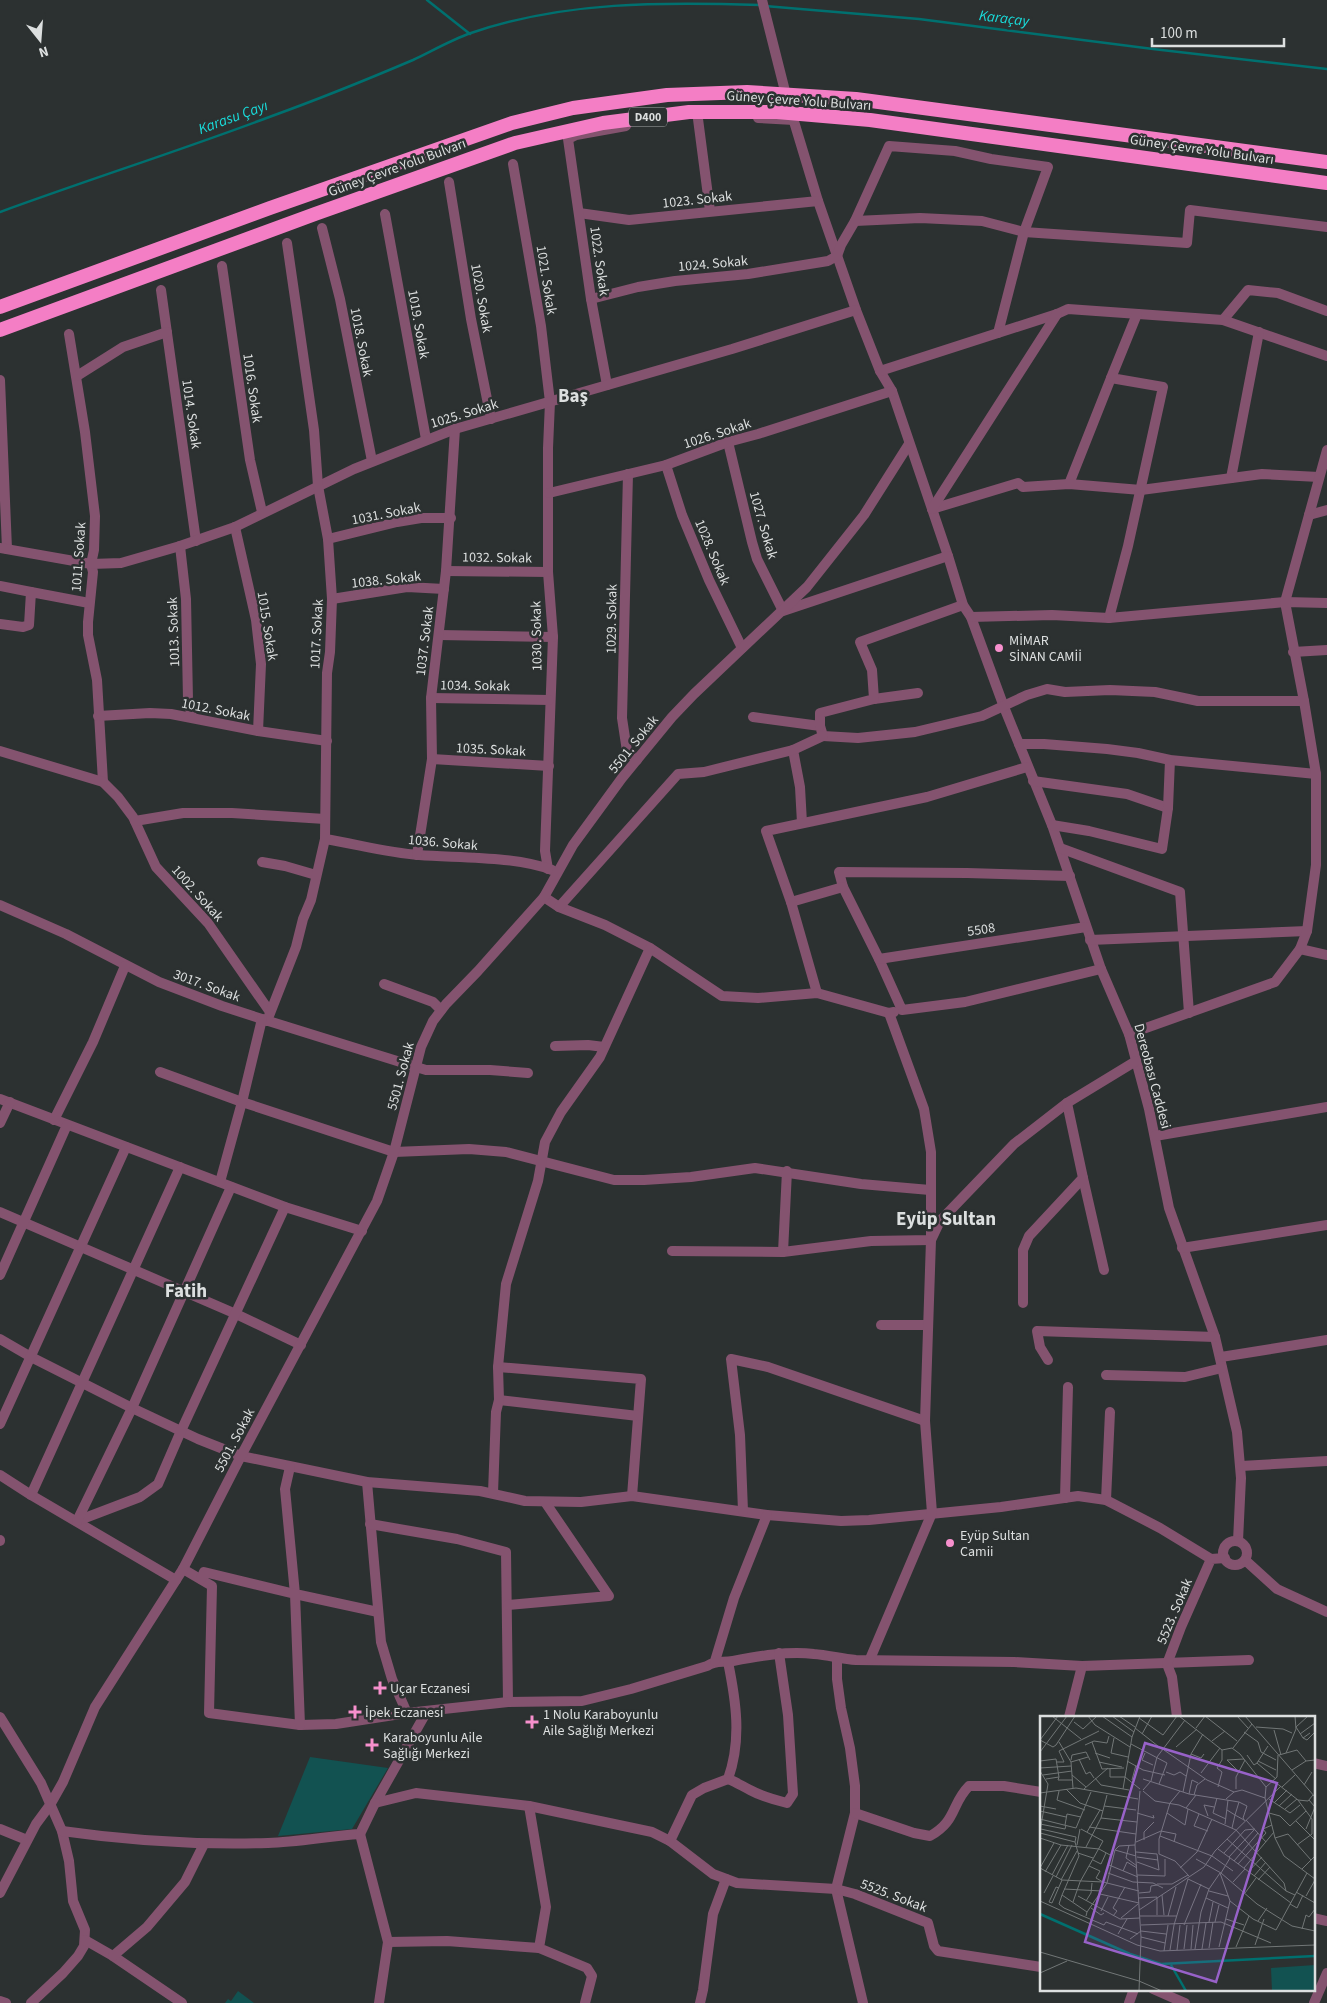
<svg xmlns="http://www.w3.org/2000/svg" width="1327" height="2003" viewBox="0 0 1327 2003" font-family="'Source Sans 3',sans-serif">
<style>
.green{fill:#125251}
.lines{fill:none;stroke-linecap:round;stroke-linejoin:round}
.stream{stroke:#00706f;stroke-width:2.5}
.minor{stroke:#84536f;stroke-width:10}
.highway{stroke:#f47ec5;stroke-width:14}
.poi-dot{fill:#f790cd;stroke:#2c3131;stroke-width:2}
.labels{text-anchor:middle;stroke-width:5;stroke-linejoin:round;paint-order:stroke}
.shield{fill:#2c3131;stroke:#a7abab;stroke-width:1}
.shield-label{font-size:12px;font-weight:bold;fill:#dcdfdf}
.street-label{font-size:14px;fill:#dcdfdf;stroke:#2c3131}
.poi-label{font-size:14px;fill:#dcdfdf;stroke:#2c3131;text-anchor:start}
.water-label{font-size:15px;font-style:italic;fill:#19dcdb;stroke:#2c3131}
.district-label{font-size:19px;font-weight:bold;fill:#dcdfdf;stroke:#2c3131}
.inset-river{fill:none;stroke:#00706f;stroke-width:2.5}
.inset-road{fill:none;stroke:#727777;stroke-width:1}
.view{fill:#9862c9;fill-opacity:0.15;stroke:#9862c9;stroke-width:2.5}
.inset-edge{fill:none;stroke:#dcdfdf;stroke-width:2.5}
</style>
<rect width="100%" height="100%" fill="#2c3131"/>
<g class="green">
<path d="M310,1757L388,1768L352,1829L278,1836Z"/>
<path d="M238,1991L254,2003H225L228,1999L231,2001Z"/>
</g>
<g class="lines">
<g class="stream">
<path d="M427,0L470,34"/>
<path d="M765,6L919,19L1153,49L1327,69"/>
<path d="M0,212C90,179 182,150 272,116C319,99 366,80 413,60C432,51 451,40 471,33C564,1 663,2 760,5"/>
</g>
<g class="minor">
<path d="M762,0L786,95L818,201L856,310L880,371L892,391L948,556L963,605L971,617L1004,707L1052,825L1101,969L1129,1034L1149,1109L1169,1208L1215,1337L1237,1432L1241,1478L1238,1541"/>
<path d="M758,118L794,120"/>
<path d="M698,119L710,211"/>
<path d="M513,164L541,326L550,402L548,448V572L553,637L545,851L548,869"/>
<path d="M449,182L471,319L491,419"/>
<path d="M579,213L629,220L818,201"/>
<path d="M385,214L426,439"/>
<path d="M855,221L920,218L982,221L1024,232L1187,243L1190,210L1327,227"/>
<path d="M322,228L340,299L372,461"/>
<path d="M222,266L250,460L262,512"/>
<path d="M161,290L196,541"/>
<path d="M591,299L638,287L675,281L748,274L828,261L837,256L841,245L855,221L889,146L955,151L991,159L1048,167L1024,232L998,333"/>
<path d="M1223,320L1248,290L1278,293L1327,311"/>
<path d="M69,334L85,432L95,516L94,550L91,564L93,572L88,622V635L97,680L103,782"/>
<path d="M880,371L1057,314L1068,309L1223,320L1327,356"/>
<path d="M77,376L123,347L167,332"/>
<path d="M0,380L7,549"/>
<path d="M607,385L591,299L568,139L576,135L626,126"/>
<path d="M728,442L752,542L757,559L783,611L948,556"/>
<path d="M666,465L682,515L709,580L742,648"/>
<path d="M628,474L622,718L627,751L637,760"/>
<path d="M1231,478L1259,332"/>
<path d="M1069,484L1111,378"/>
<path d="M549,493L666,465L728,442L758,434L892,391"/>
<path d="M932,509L1018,483L1023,487L1069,484L1141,490L1262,474L1319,477"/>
<path d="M932,509L1057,314"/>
<path d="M1309,515L1327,510"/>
<path d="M235,527L256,620L261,664L258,731"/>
<path d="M328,539L397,522L421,518H451"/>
<path d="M180,546L186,599L188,700L192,717"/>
<path d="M0,548L91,564L121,563L180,546L235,527L354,469L455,429L732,349L856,310"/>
<path d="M446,571L548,572"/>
<path d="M0,586L31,592"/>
<path d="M332,599L407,587L444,589"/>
<path d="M971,617L1052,615L1109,618L1285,602L1327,603"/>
<path d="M1109,618L1128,546L1163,387L1111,378L1137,314"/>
<path d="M0,624L23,627L29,625L31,592L89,603"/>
<path d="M439,635L553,637"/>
<path d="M1293,652L1327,650"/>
<path d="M431,698L549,700"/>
<path d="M874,699L918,693"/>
<path d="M98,716L150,713L171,714L258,731L327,741"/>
<path d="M753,717L820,726L823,736L858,738L915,732L982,716L1027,695L1047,689L1065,692L1110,690L1155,692L1198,701H1304"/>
<path d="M820,726V713L874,699L872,670L860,642L963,605"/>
<path d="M1019,744H1044L1107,749L1138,753L1170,760L1316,774"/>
<path d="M793,750L800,787L802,823"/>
<path d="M0,751L103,782L118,797L133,817L156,867L208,923L270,1012"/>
<path d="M432,759L549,766"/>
<path d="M1033,781L1127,794L1168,808"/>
<path d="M135,821L183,813H232L325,819"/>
<path d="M1052,825L1089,831L1162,849L1168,808L1170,760"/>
<path d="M325,839C356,844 388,853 419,855C459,858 515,856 552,870"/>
<path d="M1060,848L1180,892L1189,1013"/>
<path d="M417,855L432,759L431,698L446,571L455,429"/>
<path d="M262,862L285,866L316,875"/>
<path d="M1070,876L967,873L839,872L843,887L879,959L902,1010L965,1002L1101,969"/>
<path d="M544,897L559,907L605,925L650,948L722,996L758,998L817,993L889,1013L894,1012"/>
<path d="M791,902L843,887"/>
<path d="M0,905L66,934L159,982L222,1006L262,1019L426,1070H490L528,1073"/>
<path d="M559,907L678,774L704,772L793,750L823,736"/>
<path d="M1090,940L1307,931"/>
<path d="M1300,949L1327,955"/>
<path d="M879,959L1086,927"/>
<path d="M384,984L433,1002L441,1010"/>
<path d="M817,993L791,902L766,831L927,797L1027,767"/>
<path d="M267,1021L296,947L303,919L311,900L325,839L327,673L330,652L332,599L328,539L318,486L314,430L287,243"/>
<path d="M1129,1034L1275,982L1300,949L1307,931L1316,865V774L1304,701L1285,602L1327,450"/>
<path d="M555,1046L588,1045L604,1047"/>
<path d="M160,1072L242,1102L394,1152L469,1149L506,1152L614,1180H644L691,1177L755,1168L861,1184L930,1190"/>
<path d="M0,1099L285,1207L362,1231"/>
<path d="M54,1120L93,1042L125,966"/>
<path d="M0,1123L10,1102"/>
<path d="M1155,1136L1327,1107"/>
<path d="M787,1171L783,1252L871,1241L931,1240L940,1221L1014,1144L1067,1103L1136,1061"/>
<path d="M1083,1178L1104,1270"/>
<path d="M220,1182L242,1102L262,1019"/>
<path d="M0,1212L236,1314L301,1345"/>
<path d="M1182,1248L1327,1225"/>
<path d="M672,1251L783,1252"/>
<path d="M0,1275L67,1125"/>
<path d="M1023,1303V1250L1029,1236L1083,1178L1067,1103"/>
<path d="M881,1325H928"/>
<path d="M0,1339L31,1357L132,1408L198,1439L241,1456L367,1482L480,1491L525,1501L581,1502L632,1496L767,1515L841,1521L869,1520L1001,1507L1078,1496L1106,1500L1160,1528L1211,1559"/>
<path d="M1221,1357L1327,1340"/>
<path d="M1048,1360L1040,1347L1037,1331L1215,1337"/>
<path d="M498,1367L641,1379L632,1496"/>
<path d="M1106,1375L1185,1377L1222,1368"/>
<path d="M499,1400L638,1416"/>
<path d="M0,1424L126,1147"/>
<path d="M1241,1466L1327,1461"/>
<path d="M290,1467L285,1489L295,1594L378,1612"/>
<path d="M0,1475L31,1495L176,1580"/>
<path d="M367,1482L381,1642L392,1679L407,1713"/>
<path d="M493,1493L496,1412L499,1400L498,1367L506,1284L538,1181L545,1142L561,1112L600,1057L650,948"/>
<path d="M31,1495L180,1167"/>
<path d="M1065,1498L1068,1387"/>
<path d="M1106,1500L1110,1412"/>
<path d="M743,1511L740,1435L731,1359L768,1367L925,1421"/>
<path d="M77,1521L140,1497L158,1484L181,1431L285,1207"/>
<path d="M77,1521L132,1408L231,1187"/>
<path d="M370,1524L457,1539L506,1552L508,1702"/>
<path d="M0,1540V1541"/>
<circle cx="1235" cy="1553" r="12"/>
<path d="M1245,1560L1277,1589L1327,1612"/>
<path d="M183,1569L212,1586L209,1713L300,1725L336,1724L407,1713L508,1702L582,1701L631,1689L707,1666C716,1660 722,1663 733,1661C759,1656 787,1651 814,1654C828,1655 842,1659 856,1660L1014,1662L1082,1666L1249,1660"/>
<path d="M201,1579L204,1572L295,1594L300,1725"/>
<path d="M508,1605L609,1596L545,1502"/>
<path d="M837,1658V1679L841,1708L850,1748L855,1786V1813L836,1889L863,2003"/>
<path d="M870,1659L932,1513L925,1421L931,1240V1152L924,1109L889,1013"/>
<path d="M715,1661L734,1598L767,1515"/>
<path d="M427,1711L375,1803L416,1793L529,1806L652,1832L670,1841L713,1874L737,1883L836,1889L855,1894L928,1923L934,1946L938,1951L1041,1967"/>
<path d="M0,1717L41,1783L62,1831L69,1861L73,1901L85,1930L84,1946L78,1956L63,1973L31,2003"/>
<path d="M1069,1717L1082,1666"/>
<path d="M1177,1717L1172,1677L1167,1664L1181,1627L1211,1559L1225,1558"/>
<path d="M1313,1763L1327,1766"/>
<path d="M728,1779C736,1782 742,1786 750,1790C761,1796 775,1800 787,1803L793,1794L788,1715L779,1653"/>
<path d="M529,1806L546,1907L539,1948L587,1968L592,1976L585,2003"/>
<path d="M855,1813L914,1833L930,1836C957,1821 951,1804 969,1786H1004L1041,1792"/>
<path d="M0,1829L27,1840"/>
<path d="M62,1831C131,1841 199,1845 268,1843C299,1842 329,1836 360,1834L375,1803"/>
<path d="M360,1834L388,1942L379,2003"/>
<path d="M670,1841L692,1795L704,1788L728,1779C742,1740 736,1701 728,1662"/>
<path d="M0,1893L36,1824L50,1805L63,1782L95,1707L183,1569L241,1456L377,1201L394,1152L421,1047L433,1021L446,1004L478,971L544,897L573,845L622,778L672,717L694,694L807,587L864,515L909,444"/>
<path d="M1313,1918L1327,1921"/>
<path d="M85,1940L113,1956L182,2003"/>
<path d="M388,1942L447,1941L539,1948"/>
<path d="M113,1956L147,1927L185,1882L204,1844"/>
<path d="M1153,1989L1185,2003"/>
<path d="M0,2001L6,2003"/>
<path d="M700,2003L703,1990L713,1914L726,1879"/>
<path d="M1129,2003L1134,1989"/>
<path d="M1314,2003L1327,1973"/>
</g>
<g class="highway">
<path d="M0,307L270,208L512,123L573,108L667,95L747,92L856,99L1327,162"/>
<path d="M0,330L315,214L515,143L603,123L689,112H777L870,120L1327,183"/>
</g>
</g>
<g class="poi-dot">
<circle cx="999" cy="648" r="5"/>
<circle cx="950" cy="1543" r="5"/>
<path d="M377.5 1680.5h5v5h5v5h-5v5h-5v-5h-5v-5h5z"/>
<path d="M352.5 1704.5h5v5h5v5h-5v5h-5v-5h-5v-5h5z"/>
<path d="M529.5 1714.5h5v5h5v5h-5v5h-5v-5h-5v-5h5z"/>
<path d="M369.5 1737.5h5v5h5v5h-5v5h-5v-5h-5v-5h5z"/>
</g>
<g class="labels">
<rect class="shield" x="629" y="107.5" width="38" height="19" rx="4"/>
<g class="shield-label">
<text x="648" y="121">D400</text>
</g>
<g class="street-label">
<text transform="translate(799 100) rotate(4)" y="5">Güney Çevre Yolu Bulvarı</text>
<text transform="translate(1202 149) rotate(8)" y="5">Güney Çevre Yolu Bulvarı</text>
<text transform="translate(397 167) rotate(-20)" y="5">Güney Çevre Yolu Bulvarı</text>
<text transform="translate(697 199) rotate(-6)" y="5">1023. Sokak</text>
<text transform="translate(600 261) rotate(82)" y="5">1022. Sokak</text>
<text transform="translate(713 263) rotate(-5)" y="5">1024. Sokak</text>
<text transform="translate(547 280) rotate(81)" y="5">1021. Sokak</text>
<text transform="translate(482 298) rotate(80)" y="5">1020. Sokak</text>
<text transform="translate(419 324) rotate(80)" y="5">1019. Sokak</text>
<text transform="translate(362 342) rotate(79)" y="5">1018. Sokak</text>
<text transform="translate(253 388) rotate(82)" y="5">1016. Sokak</text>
<text transform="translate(464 413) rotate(-17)" y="5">1025. Sokak</text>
<text transform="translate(192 414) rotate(82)" y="5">1014. Sokak</text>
<text transform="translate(717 433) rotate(-18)" y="5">1026. Sokak</text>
<text transform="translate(386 513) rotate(-11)" y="5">1031. Sokak</text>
<text transform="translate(764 525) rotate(74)" y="5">1027. Sokak</text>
<text transform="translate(713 552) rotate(67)" y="5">1028. Sokak</text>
<text transform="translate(78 557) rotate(-86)" y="5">1011. Sokak</text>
<text transform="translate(497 557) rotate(1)" y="5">1032. Sokak</text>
<text transform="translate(386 579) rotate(-6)" y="5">1038. Sokak</text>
<text transform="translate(611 619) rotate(-89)" y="5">1029. Sokak</text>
<text transform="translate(268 626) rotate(81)" y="5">1015. Sokak</text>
<text transform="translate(173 632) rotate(-92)" y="5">1013. Sokak</text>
<text transform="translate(316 634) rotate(-87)" y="5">1017. Sokak</text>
<text transform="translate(536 636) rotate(-91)" y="5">1030. Sokak</text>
<text transform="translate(424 641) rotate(-83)" y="5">1037. Sokak</text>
<text transform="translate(475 685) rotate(1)" y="5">1034. Sokak</text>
<text transform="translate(216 709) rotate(11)" y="5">1012. Sokak</text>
<text transform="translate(633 744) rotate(-51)" y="5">5501. Sokak</text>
<text transform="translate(491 749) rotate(3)" y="5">1035. Sokak</text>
<text transform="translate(443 842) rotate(5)" y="5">1036. Sokak</text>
<text transform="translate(198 893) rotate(48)" y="5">1002. Sokak</text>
<text transform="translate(981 929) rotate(-9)" y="5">5508</text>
<text transform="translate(207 985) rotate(20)" y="5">3017. Sokak</text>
<text transform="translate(400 1076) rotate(-75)" y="5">5501. Sokak</text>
<text transform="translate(1153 1076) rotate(75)" y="5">Dereobası Caddesi</text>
<text transform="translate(234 1440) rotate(-62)" y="5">5501. Sokak</text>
<text transform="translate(1174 1611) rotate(-67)" y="5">5523. Sokak</text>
<text transform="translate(894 1895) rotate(21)" y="5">5525. Sokak</text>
</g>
<g class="poi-label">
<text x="1009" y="645">MİMAR<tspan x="1009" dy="16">SİNAN CAMİİ</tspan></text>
<text x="960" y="1540">Eyüp Sultan<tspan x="960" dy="16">Camii</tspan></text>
<text x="390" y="1693">Uçar Eczanesi</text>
<text x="365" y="1717">İpek Eczanesi</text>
<text x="543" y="1719">1 Nolu Karaboyunlu<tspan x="543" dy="16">Aile Sağlığı Merkezi</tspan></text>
<text x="383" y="1742">Karaboyunlu Aile<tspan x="383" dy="16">Sağlığı Merkezi</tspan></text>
</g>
<g class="water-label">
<text transform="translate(1004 18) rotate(7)" y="5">Karaçay</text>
<text transform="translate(233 117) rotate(-20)" y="5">Karasu Çayı</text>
</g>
<g class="district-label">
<text x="573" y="402">Baş</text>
<text x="946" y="1225">Eyüp Sultan</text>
<text x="186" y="1297">Fatih</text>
</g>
</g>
<g transform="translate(1040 1716)">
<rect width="275" height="275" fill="#2c3131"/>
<path d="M275,249V275H232L231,252Z" fill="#125251"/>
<path class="inset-river" d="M0,198L90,238L121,248L275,240M131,249L146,275"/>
<path class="inset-road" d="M12,0L41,23M48,0L55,9L90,31M62,0L92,21M72,0L94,16M79,0L95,11M100,0L92,21L85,61L100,73M139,0L182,34L192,32L200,38L226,71M165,0L197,25M197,0L208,12M205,0L275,81M268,0L256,11L263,22L270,17M99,2L123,19L137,0M34,6L43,13L57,0M216,11L243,13L252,17M95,12L123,34M156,12L165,0M234,14L241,39M204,16L218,26L221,36L236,44M102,18L112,0M260,18L275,7M74,22L71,37L88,41M263,22L267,24L275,16M0,24L13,31L16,29L35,0M0,24L18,0M172,25L185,15M19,26L31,46L33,72M52,26L62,53L84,52M91,28L127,47L119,68M45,29L54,25L67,27L69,20M136,31L157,13M193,32L212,8M124,34L167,64L194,76L186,83M0,36L27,0M55,37L70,42M105,37L102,44L113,49M246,37L256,13L255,0M151,38L161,42L164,38M207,39L214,49L217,47L236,63M238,39L237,61L226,71L225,82L235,122L244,140L275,163M239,39L257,34L266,45M39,43L46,58L50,56L54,62M31,44L32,39L46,36L50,44M0,45L16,43L19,61M87,45L103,54L125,59M218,45L236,54M17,46H24L19,35L59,15M31,46L48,41M59,46L82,51M217,47L228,30M0,52L31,50M70,53V61H85L83,73M252,54L266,45L275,44M0,55L8,68L0,116M126,56L134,59L140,56L146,60M199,56L187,44L204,43M161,57L180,32M3,59L32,55M32,59L46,71M55,62L61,69L89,74M6,63L19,61L18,64H32M103,63L149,78L199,86L207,90L203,102L205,105M92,64L96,49M235,66L258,84L268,85L273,79M264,69L272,56M178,71L182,56L177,52L182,44V34M242,71L255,59M26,73L40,87L63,95M44,73L68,52M196,73V61L205,44M103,74L111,65L117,41L145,4M19,75L17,84L45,94M103,75L115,85L139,89L196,114L244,167L246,175L255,179M143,76L151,38L163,18M194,76L202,74L225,82M0,77L36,72L98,83M149,78L152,64L158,67M154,79L157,69L165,63M177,82L173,97L186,103M229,83L250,97L260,89M258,84L272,103V118M199,86L195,99L204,104M234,87L247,74M0,90L16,93M64,90L96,94M239,90L252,78M146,92L156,79M245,93L257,83M187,94L195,99L192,112M0,95L26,101M97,97L114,102L113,99M127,97L145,109L148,93M229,97L240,100L250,110L266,95M159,98L154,110L168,115M168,100L164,89L174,91M61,102L97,106M0,103L36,112L51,76M206,104L226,126M256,105L275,124M0,108L25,113L26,109M185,108L188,84M25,109L27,98L41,101M49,111L96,118M1,113L36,121L35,126M266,113L275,91L269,84M47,116L60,94M0,117L35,126L39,140L22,179L47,196L46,200M120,120L172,140L193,155M0,122L21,129L59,133L72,140M235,122L248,118L271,144M187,123L246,175M104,124V116L114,106M96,126L121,115L136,118L134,126M37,129L40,113M89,129L86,142L97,150M257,129L272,118M46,131L61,102L67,79M178,133L251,187M75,134L96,140M96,136L117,138L119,154L97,146M38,137L53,142M184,137L205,114L215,113M119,138V123L130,87L140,75M119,138L135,145L149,160M97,141L118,144M189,141L214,114M156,143L181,157L217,188L252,210L275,215M53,144L61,148L66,137M194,145L218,117M198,148L226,117L223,113L232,109M69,149L98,161M49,150L60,155L56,162L63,166L99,175M0,152L22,164L63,166M0,152L14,127M140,152L157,136L172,103M204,152L234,116M262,153L275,140M83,155L87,146L97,152M5,156L21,129M208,156L222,141M68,157L93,166L113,167L123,172M180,157L190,185L213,203L236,214L267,157M181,157L190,142M12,159L28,129M97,159L125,160V143M214,160L226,146M16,161L32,129M148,163L169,173M21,164L37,135M218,164L230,151M193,166L205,153M117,168H132L148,159M24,173L62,175M169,175L188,180M256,176L275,187M4,177L13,160M99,177L110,176L111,170L117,169M205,177L216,162M60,178L99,187M22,179L19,188L24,192L64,209L66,206L98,218M122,179L124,199M38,180L80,203L100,202M266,180L275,164M99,182L117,181V199M166,182L188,192M0,185L97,229L120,235L275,229M46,185L51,177L52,167M33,186L40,166L63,125L41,113M12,187L22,164M12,187L9,186L16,171L19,172M250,188L257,192L263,179M51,192L61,199L64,197M99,194L164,151L175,135L241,70M61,195L68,181M47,196L67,167L75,134L79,130L95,129M73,200L77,195L73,192L85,171M100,200H137M128,200L136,171M81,202L98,188M186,203L204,209M218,205L227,192M169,206L173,186M175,206L179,189M101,209L181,206L231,227M144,209L161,168M262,213L266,199L269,201L275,193M78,218L87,203M101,221L125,227M90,223L101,215L126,218M215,229L224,203M179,231L190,185M187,231L192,211M196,231L209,200M169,232L173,206M144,233L147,209M151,233L153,209M155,233L161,196L169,173L180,157M162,233L166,207M130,234L134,209L148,163M137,234L140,209M124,235L128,209M0,236L99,265L122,275M0,257L27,245M99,275L101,221L95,129L100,75"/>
<path class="view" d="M105,27L237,67L176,266L45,226Z"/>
<rect width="275" height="275" class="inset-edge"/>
</g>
<g transform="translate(40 40) rotate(163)" stroke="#2c3131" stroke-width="4" paint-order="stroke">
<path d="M0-4L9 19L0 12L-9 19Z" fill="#dcdfdf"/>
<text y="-8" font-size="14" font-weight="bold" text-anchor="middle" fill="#dcdfdf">N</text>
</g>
<path d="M1152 38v8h132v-8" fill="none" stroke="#dcdfdf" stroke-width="2.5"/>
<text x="1160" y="38" font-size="15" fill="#dcdfdf" stroke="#2c3131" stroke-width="4" paint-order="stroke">100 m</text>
</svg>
